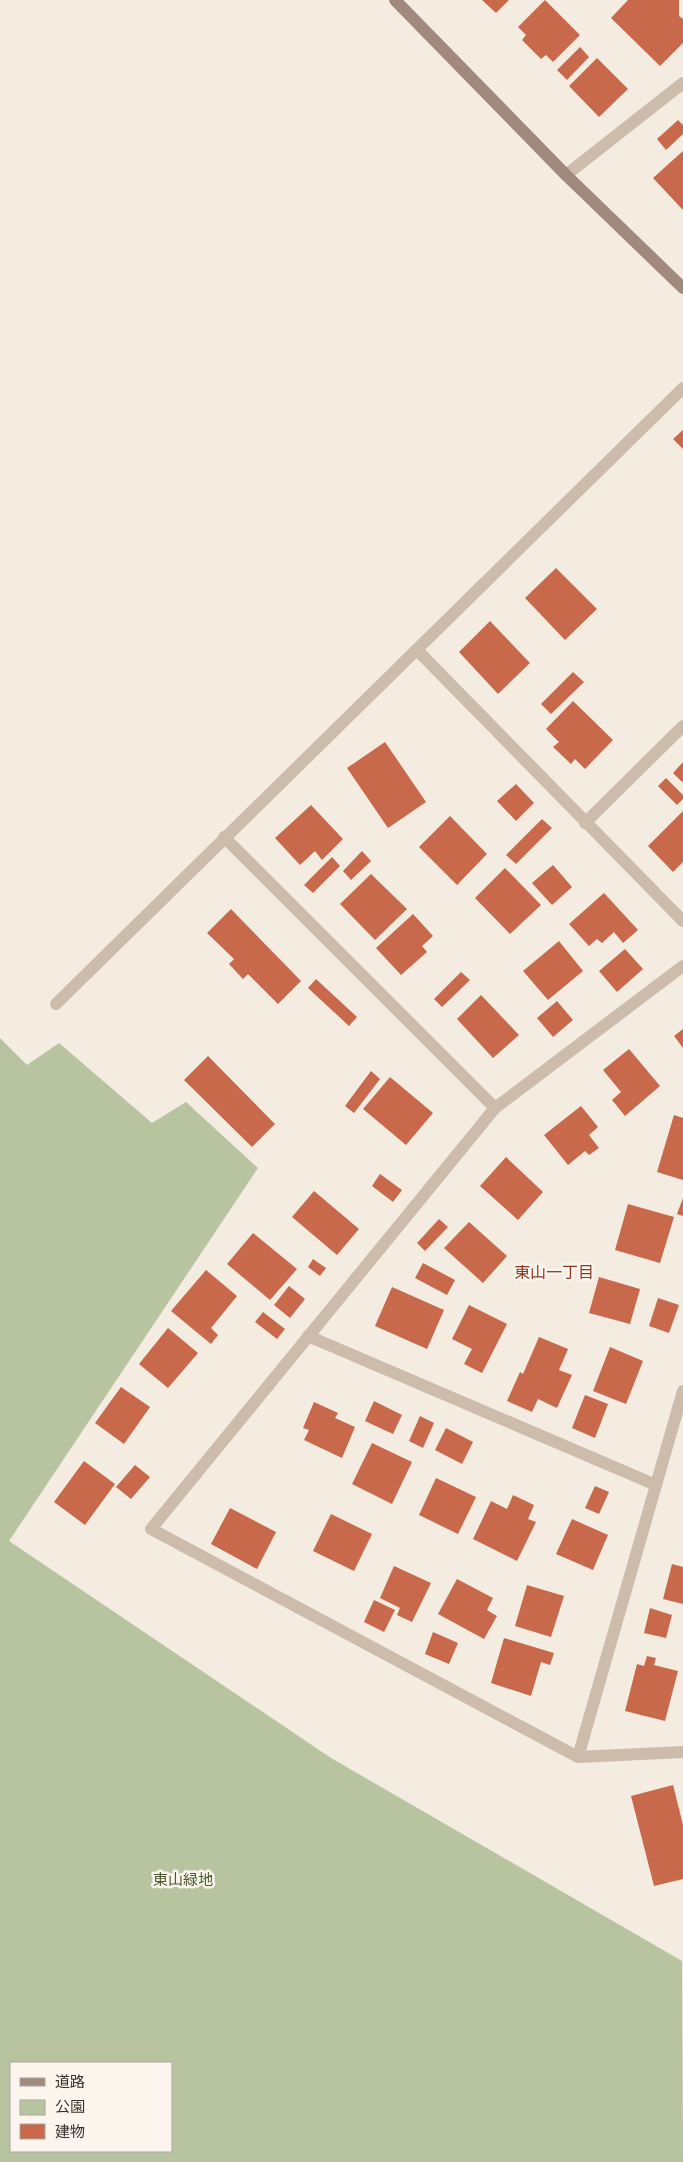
<svg xmlns="http://www.w3.org/2000/svg" width="683" height="2162" viewBox="0 0 683 2162" font-family="'Sofia Sans Condensed','Noto Sans JP',sans-serif">
<style>
.green{fill:#b8c4a0;fill-rule:evenodd}
.building{fill:#c8694b}
.lines{fill:none;stroke-linecap:round;stroke-linejoin:round}
.street{stroke:#cdbbac;stroke-width:12}
.secondary{stroke:#a18a7d;stroke-width:12}
.labels{text-anchor:middle;stroke-width:5;stroke-linejoin:round;paint-order:stroke}
.park-label{font-size:15px;fill:#4a5a2e;stroke:#fbf5ee}
.neighbourhood-label{font-size:16px;fill:#8c3b22;stroke:#fbf5ee}
</style>
<rect width="100%" height="100%" fill="#f4ebe1"/>
<path class="green" d="M0,1038L27,1065L59,1043L152,1123L186,1102L258,1168L9,1541L331,1758L682,1961L683,2162H0ZM171,2063V2151H11V2063Z"/>
<g class="building">
<path d="M482,0H509L496,13Z"/>
<path d="M545,0L580,35L553,62L546,55L541,59L522,40L526,35L518,27Z"/>
<path d="M628,0H679V16L683,19V43L660,66L611,18Z"/>
<path d="M580,47L589,57L567,80L557,70Z"/>
<path d="M597,58L628,89L599,117L569,86Z"/>
<path d="M678,120L683,125V134L666,150L657,139Z"/>
<path d="M683,151V210L653,178Z"/>
<path d="M683,430V449L673,439Z"/>
<path d="M556,568L597,609L565,640L525,598Z"/>
<path d="M490,621L530,663L498,694L459,652Z"/>
<path d="M573,672L584,682L551,714L541,704Z"/>
<path d="M573,701L613,740L585,769L575,759L571,764L553,747L559,742L546,729Z"/>
<path d="M385,742L426,802L388,828L347,768Z"/>
<path d="M683,762V781L682,782L673,773Z"/>
<path d="M666,778L683,795V799L677,805L658,786Z"/>
<path d="M516,784L534,803L516,821L497,801Z"/>
<path d="M311,805L343,839L322,860L315,851L300,865L275,838Z"/>
<path d="M683,811V862L673,872L648,846Z"/>
<path d="M450,816L487,854L457,885L419,847Z"/>
<path d="M542,819L552,828L516,864L506,855Z"/>
<path d="M362,851L371,861L351,880L343,871Z"/>
<path d="M332,857L340,866L313,893L304,885Z"/>
<path d="M553,865L572,887L552,905L532,883Z"/>
<path d="M505,868L541,905L510,934L475,898Z"/>
<path d="M371,874L407,909L375,940L340,904Z"/>
<path d="M604,893L638,930L623,943L614,932L602,943L597,939L589,946L569,924Z"/>
<path d="M231,909L301,981L278,1004L248,974L243,979L229,964L234,959L207,933Z"/>
<path d="M413,914L433,936L422,946L427,952L401,975L376,948Z"/>
<path d="M559,941L583,971L548,1000L523,971Z"/>
<path d="M625,949L643,969L617,992L599,971Z"/>
<path d="M461,972L470,980L442,1007L434,999Z"/>
<path d="M316,979L357,1017L349,1026L308,988Z"/>
<path d="M481,995L519,1035L493,1058L457,1019Z"/>
<path d="M557,1001L573,1020L553,1037L537,1018Z"/>
<path d="M683,1029V1048L674,1036Z"/>
<path d="M629,1049L660,1086L625,1116L612,1100L621,1092L603,1070Z"/>
<path d="M208,1056L275,1124L252,1147L184,1080Z"/>
<path d="M371,1071L380,1079L354,1113L345,1106Z"/>
<path d="M390,1077L433,1113L406,1145L363,1109Z"/>
<path d="M581,1106L598,1127L589,1135L599,1148L589,1155L585,1151L568,1165L544,1135Z"/>
<path d="M674,1115L683,1118V1180L657,1172Z"/>
<path d="M506,1157L543,1192L518,1220L480,1186Z"/>
<path d="M380,1174L402,1190L393,1202L372,1186Z"/>
<path d="M314,1191L359,1229L337,1255L292,1217Z"/>
<path d="M683,1198V1216L677,1214Z"/>
<path d="M628,1204L674,1217L660,1263L615,1250Z"/>
<path d="M439,1219L448,1227L425,1251L417,1243Z"/>
<path d="M469,1222L507,1256L483,1283L444,1248Z"/>
<path d="M253,1233L297,1269L270,1300L227,1264Z"/>
<path d="M313,1259L326,1268L320,1276L308,1267Z"/>
<path d="M423,1263L455,1280L447,1295L415,1278Z"/>
<path d="M206,1270L237,1296L211,1328L218,1335L211,1344L171,1311Z"/>
<path d="M599,1277L640,1289L630,1324L589,1313Z"/>
<path d="M289,1286L305,1299L290,1318L274,1305Z"/>
<path d="M392,1287L444,1310L427,1349L375,1326Z"/>
<path d="M658,1298L679,1305L669,1333L649,1326Z"/>
<path d="M469,1305L507,1324L482,1373L464,1364L472,1349L452,1339Z"/>
<path d="M263,1312L285,1329L277,1339L255,1322Z"/>
<path d="M168,1328L198,1353L168,1388L139,1364Z"/>
<path d="M539,1337L568,1349L559,1370L572,1375L557,1408L538,1399L532,1412L507,1401L520,1372L523,1374Z"/>
<path d="M610,1347L643,1361L626,1404L593,1391Z"/>
<path d="M121,1387L150,1407L124,1444L95,1423Z"/>
<path d="M585,1395L608,1404L595,1438L572,1428Z"/>
<path d="M374,1401L402,1415L393,1434L365,1421Z"/>
<path d="M314,1402L338,1413L335,1418L355,1427L342,1458L304,1440L309,1430L303,1428Z"/>
<path d="M420,1416L434,1423L423,1448L409,1441Z"/>
<path d="M446,1428L473,1442L462,1464L435,1450Z"/>
<path d="M372,1443L412,1462L392,1504L352,1484Z"/>
<path d="M84,1461L115,1484L85,1525L54,1502Z"/>
<path d="M135,1465L150,1477L131,1499L116,1487Z"/>
<path d="M436,1478L476,1497L458,1534L419,1515Z"/>
<path d="M595,1486L609,1492L599,1514L585,1508Z"/>
<path d="M513,1495L534,1505L528,1519L536,1522L517,1561L473,1539L491,1501L507,1509Z"/>
<path d="M230,1508L276,1532L257,1569L211,1544Z"/>
<path d="M331,1514L372,1534L354,1571L313,1551Z"/>
<path d="M572,1519L608,1535L593,1570L556,1554Z"/>
<path d="M672,1564L683,1567V1604L663,1599Z"/>
<path d="M394,1566L431,1583L412,1622L397,1615L400,1608L380,1598Z"/>
<path d="M457,1579L493,1598L487,1610L497,1616L484,1639L438,1614Z"/>
<path d="M527,1585L564,1596L551,1637L515,1626Z"/>
<path d="M374,1600L395,1610L384,1632L364,1622Z"/>
<path d="M650,1608L672,1615L666,1638L644,1633Z"/>
<path d="M433,1632L458,1643L449,1664L425,1654Z"/>
<path d="M504,1638L554,1653L550,1665L541,1662L531,1696L491,1683Z"/>
<path d="M647,1656L656,1658L654,1665L678,1671L665,1721L625,1711L637,1664L644,1666Z"/>
<path d="M673,1785L683,1825V1879L654,1886L631,1796Z"/>
</g>
<g class="lines">
<g class="street">
<path d="M566,175L683,83"/>
<path d="M418,651L683,921"/>
<path d="M585,823L683,726"/>
<path d="M224,837L495,1108"/>
<path d="M683,966L495,1108L151,1529L578,1757L683,1752"/>
<path d="M56,1004L683,388"/>
<path d="M308,1336L656,1485"/>
<path d="M578,1757L683,1391"/>
</g>
<path class="secondary" d="M395,0L566,175L683,288"/>
</g>
<g class="labels">
<g class="park-label">
<text x="183" y="1885">東山緑地</text>
</g>
<g class="neighbourhood-label">
<text x="554" y="1278">東山一丁目</text>
</g>
</g>
<rect x="10" y="2062" width="162" height="90" fill="#fbf5ee" stroke="#aea6a0"/>
<rect x="20" y="2078" width="25" height="8" fill="#a18a7d" stroke="#aea6a0"/>
<text x="55" y="2087" font-size="15" fill="#3b302b">道路</text>
<rect x="20" y="2100" width="25" height="15" fill="#b8c4a0" stroke="#aea6a0"/>
<text x="55" y="2112" font-size="15" fill="#3b302b">公園</text>
<rect x="20" y="2124" width="25" height="15" fill="#c8694b" stroke="#aea6a0"/>
<text x="55" y="2137" font-size="15" fill="#3b302b">建物</text>
</svg>
